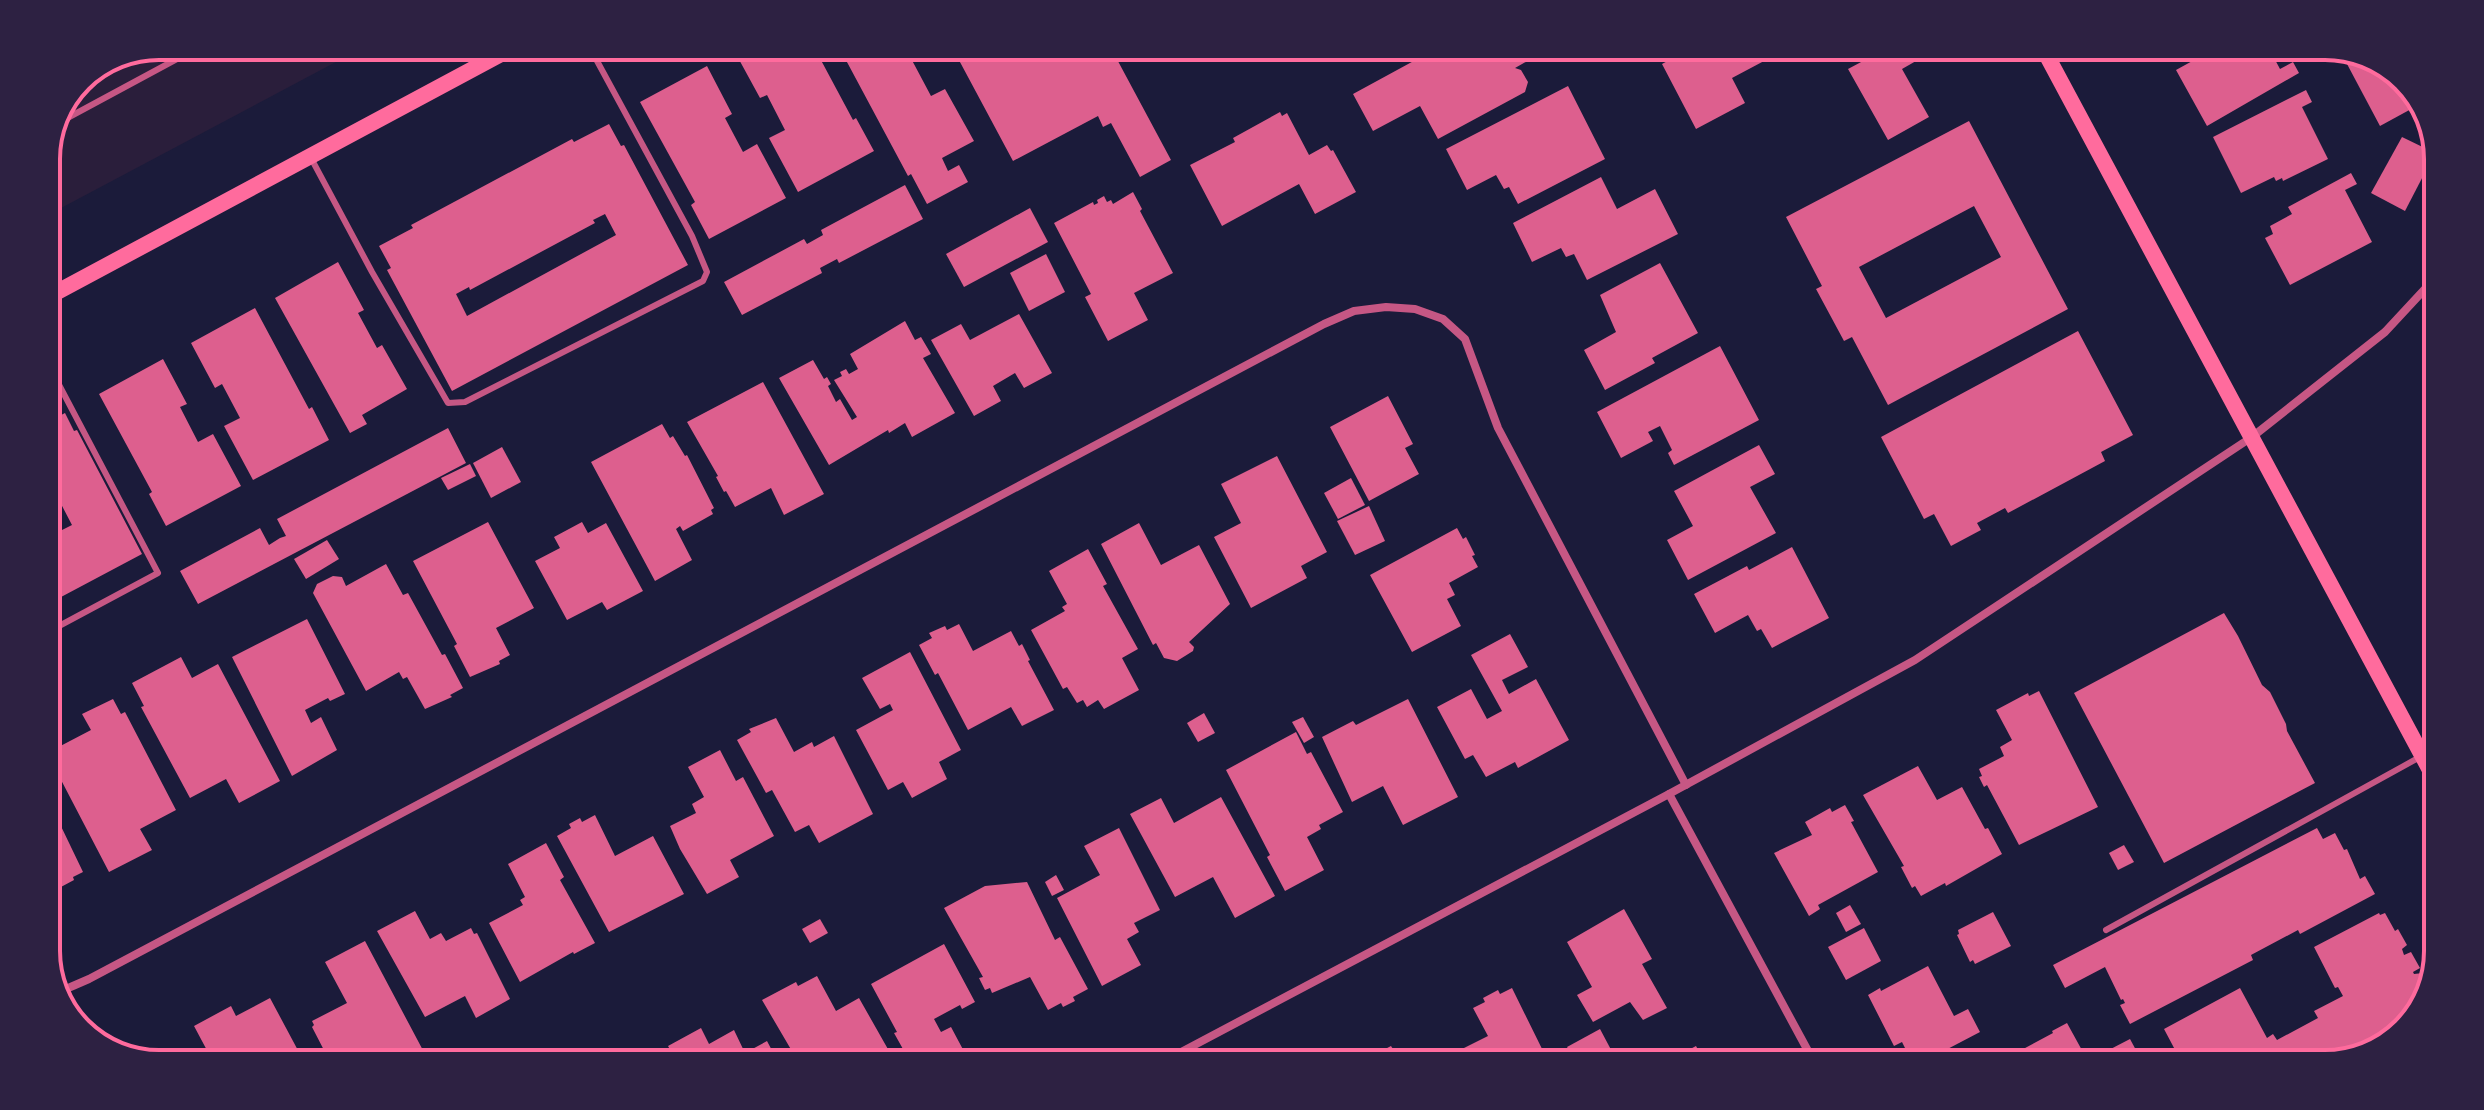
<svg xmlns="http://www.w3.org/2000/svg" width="2484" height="1110" viewBox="0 0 2484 1110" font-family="'Times New Roman',serif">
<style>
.green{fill:#2a1e3b}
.building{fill:#dd5f8e;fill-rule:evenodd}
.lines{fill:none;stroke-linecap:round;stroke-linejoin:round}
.service{stroke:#c65784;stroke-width:6}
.minor{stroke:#c65784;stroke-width:8}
.secondary{stroke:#ff6b9d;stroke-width:16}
.rim{fill:none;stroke:#ff6b9d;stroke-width:4}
</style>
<rect width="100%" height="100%" fill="#1b1b3a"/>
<path class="green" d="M159,46L364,47L46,216V152L79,79Z"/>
<g class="building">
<path d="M741,48L815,49L853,120L856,118L874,151L798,192L769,138L785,130L767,95L760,98L736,54L734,55L733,53Z"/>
<path d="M840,49H906L931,96L945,89L974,141L942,158L948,171L959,165L968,182L927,204L911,174L908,176Z"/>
<path d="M953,49L1112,50L1171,160L1140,177L1111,123L1103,127L1098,116L1013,161Z"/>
<path d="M1432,51H1536L1538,55L1515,68L1521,70L1528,82L1525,92L1438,139L1420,106L1373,131L1353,94Z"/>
<path d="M1684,52H1781L1732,78L1745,103L1696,129L1662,64Z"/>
<path d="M1878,53H1920L1923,57L1902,69L1929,117L1888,140L1848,69Z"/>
<path d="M2205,54H2272L2280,69L2293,62L2299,73L2207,126L2176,70Z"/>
<path d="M2364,55H2369L2397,78L2413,108L2380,126L2347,64Z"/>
<path d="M707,66L732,114L725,118L743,152L757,144L786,198L709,239L691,205L695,202L640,102Z"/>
<path d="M1568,86L1605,159L1518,204L1509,187L1504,189L1496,175L1467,190L1446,149Z"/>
<path d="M2306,90L2312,102L2302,107L2328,159L2283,181L2282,178L2276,181L2274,177L2241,193L2213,137Z"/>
<path d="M1280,112L1282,116L1287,113L1309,155L1327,145L1331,151L1333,150L1356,192L1315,214L1299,184L1222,226L1190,165L1235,142L1233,138Z"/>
<path d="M1969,121L2068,309L1888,405L1852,337L1844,341L1816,289L1822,286L1786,217ZM1974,206L2001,257L1886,318L1859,267Z"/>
<path d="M609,124L621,146L624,145L688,265L452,391L387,270L391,268L379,246L413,228L411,225L572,139L574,142ZM605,214L616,235L467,316L456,294L469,287L470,290L595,223L593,220Z"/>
<path d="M2402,137L2435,153L2405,211L2371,193Z"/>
<path d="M2351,173L2357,184L2345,190L2372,242L2290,285L2265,238L2273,234L2270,226L2292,214L2288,207Z"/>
<path d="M1601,177L1617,209L1655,189L1678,234L1587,280L1574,254L1566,257L1561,248L1532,262L1513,223Z"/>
<path d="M905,185L923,219L839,263L837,259L820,268L822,273L742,315L724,282L804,239L807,244L823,235L821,230Z"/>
<path d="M1133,192L1142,209L1140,211L1173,273L1134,293L1148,320L1108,341L1085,297L1091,294L1054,223L1093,202L1094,205L1098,203L1097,200L1104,196L1107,202L1111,200L1113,204Z"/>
<path d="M1030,208L1048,242L964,287L946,254Z"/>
<path d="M1046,254L1065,292L1029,311L1010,273Z"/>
<path d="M338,262L364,310L358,313L377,348L382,345L407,389L362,415L367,424L350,433L275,298Z"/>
<path d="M1660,263L1698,333L1652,358L1655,363L1605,390L1584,350L1616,332L1600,295Z"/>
<path d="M255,308L309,409L312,407L329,440L253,480L224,426L240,418L222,384L215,388L191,343Z"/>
<path d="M1019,314L1052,373L1024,388L1015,373L993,386L1001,401L974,416L931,340L961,324L970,340Z"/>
<path d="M905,321L915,340L921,337L931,354L923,358L955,413L912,437L905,423L889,433L888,430L829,465L779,378L813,360L824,379L827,377L831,384L828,386L836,402L840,399L852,420L857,417L834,380L842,376L840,372L846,369L849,374L858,369L850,354Z"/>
<path d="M2078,331L2133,435L2101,452L2105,461L2008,513L2005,508L1977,523L1981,530L1951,546L1934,514L1924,519L1881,437Z"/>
<path d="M1720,346L1759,420L1674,465L1668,453L1672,450L1660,426L1648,432L1653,441L1621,458L1597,412Z"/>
<path d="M163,359L187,404L180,407L198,442L213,434L241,486L166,526L149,494L152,492L99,394Z"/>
<path d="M763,382L824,494L784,515L771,488L735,507L726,491L724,492L716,477L718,476L687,422Z"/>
<path d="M1388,396L1413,444L1405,448L1419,474L1369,501L1330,427Z"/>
<path d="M65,413L74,431L77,430L142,554L46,605V538L72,525L60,502L46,510V423Z"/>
<path d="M662,424L670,438L673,436L685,456L687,455L714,508L711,510L713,514L683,531L680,526L676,529L692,560L655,581L591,462Z"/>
<path d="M2434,427H2435V448L2429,446Z"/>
<path d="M448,428L466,463L198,604L180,571L260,528L269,545L280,538L286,536L277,519Z"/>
<path d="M1759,445L1775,474L1750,487L1776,533L1688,580L1667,540L1693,526L1674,491Z"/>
<path d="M502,447L521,482L491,498L473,463Z"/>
<path d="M1277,456L1327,552L1301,566L1307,578L1251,608L1214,537L1241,523L1221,484Z"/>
<path d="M2434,461H2435L2434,498L2424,495Z"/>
<path d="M470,464L476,476L448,490L441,478Z"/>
<path d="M1351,478L1365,505L1338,519L1324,493Z"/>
<path d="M1369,506L1385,541L1355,555L1337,521Z"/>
<path d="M488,522L534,608L496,628L510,655L499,661L500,664L470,677L454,646L457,644L413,561Z"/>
<path d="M582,522L588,533L606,523L643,591L607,610L602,602L567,620L535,561L560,548L554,537Z"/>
<path d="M1139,523L1161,565L1199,545L1230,604L1189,642L1194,647L1193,651L1177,661L1164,658L1156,643L1153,645L1101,544Z"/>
<path d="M1457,528L1463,539L1466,537L1475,555L1472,556L1478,567L1449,583L1455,595L1447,599L1461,626L1412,652L1370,575Z"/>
<path d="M327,540L339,559L306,579L294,559Z"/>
<path d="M1792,547L1829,618L1772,648L1761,629L1757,631L1748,615L1715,633L1694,594L1747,566L1749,570Z"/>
<path d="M1088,549L1107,584L1103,586L1138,649L1122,658L1139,690L1104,709L1098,700L1087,707L1083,700L1077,703L1067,687L1063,689L1031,630L1065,611L1062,607L1067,604L1049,571Z"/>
<path d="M386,564L403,595L408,593L442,655L445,654L463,688L450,695L452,697L425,709L407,677L403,679L399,672L366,691L313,593L317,584L333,576L342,577L346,586Z"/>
<path d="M2224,613L2238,636L2262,685L2270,692L2286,724L2287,731L2315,783L2164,863L2074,693Z"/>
<path d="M307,619L345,694L330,701L328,698L305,710L311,723L321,717L337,750L292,776L232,657Z"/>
<path d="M959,624L973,651L1011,631L1019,646L1022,644L1030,660L1028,661L1054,710L1022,726L1011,707L968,730L938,673L935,675L919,645L932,638L929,633L945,626L947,630Z"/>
<path d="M1510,634L1528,667L1502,680L1509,694L1536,679L1569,740L1518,768L1515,762L1486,777L1473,755L1465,759L1437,707L1471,689L1487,719L1502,711L1471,655Z"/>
<path d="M910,652L961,750L939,762L947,779L912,798L903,782L888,790L856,730L893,710L890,704L880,709L862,678Z"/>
<path d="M181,657L192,678L218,664L280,781L239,803L226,779L190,798L141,707L144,706L132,683Z"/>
<path d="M2039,691L2098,807L2019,845L1987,785L1984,787L1979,777L1982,776L1979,769L2004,756L2000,747L2012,740L1996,710L2028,693L2029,696Z"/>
<path d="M113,699L121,714L125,712L176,810L140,829L152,850L109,872L47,753L91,730L82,714Z"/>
<path d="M1408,699L1458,797L1403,825L1383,786L1352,802L1322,737L1353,721L1356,725Z"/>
<path d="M1204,713L1215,733L1198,742L1187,723Z"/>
<path d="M1303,717L1314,737L1304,743L1292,722Z"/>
<path d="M776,718L794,752L812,742L814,747L834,736L873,814L819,843L809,825L795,832L772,790L766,793L737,740L751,732L749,729Z"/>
<path d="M1296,732L1307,754L1311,752L1343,812L1319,825L1321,829L1307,837L1324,870L1285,891L1267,857L1270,855L1226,770Z"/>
<path d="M720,750L736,781L743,777L774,836L730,860L739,877L707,894L680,849L670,826L696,813L692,804L704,797L688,767Z"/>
<path d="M1918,766L1937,800L1962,787L1985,829L1988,828L2002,854L1946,886L1945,883L1921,896L1915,886L1912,888L1901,867L1904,866L1863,795Z"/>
<path d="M46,795L83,872L73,877L74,880L46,895Z"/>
<path d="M1221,797L1275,896L1235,918L1213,877L1175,897L1130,814L1161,798L1174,823Z"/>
<path d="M1845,805L1854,821L1851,822L1878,872L1818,905L1820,909L1809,916L1774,853L1812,835L1805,822L1830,808L1832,812Z"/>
<path d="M595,815L615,856L653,836L684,894L609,932L557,836L571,828L569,824L580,818L582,822Z"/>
<path d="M1119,828L1160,910L1134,923L1139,932L1127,939L1141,965L1102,986L1057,898L1100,875L1084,846Z"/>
<path d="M2317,828L2323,839L2335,833L2344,850L2347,849L2360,879L2365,876L2375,894L2300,934L2298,930L2251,955L2253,960L2130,1024L2120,1005L2125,1003L2123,999L2121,1000L2105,967L2065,988L2053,965Z"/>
<path d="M546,843L564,877L560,880L595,943L574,954L573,952L520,982L489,923L523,905L520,900L525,897L508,864Z"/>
<path d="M2124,845L2134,862L2118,870L2109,853Z"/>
<path d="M1056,875L1064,890L1052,896L1045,882Z"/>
<path d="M1027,882L1055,940L1060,937L1088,989L1073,997L1075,1001L1063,1007L1061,1003L1048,1010L1030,977L992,993L990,988L985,990L979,978L983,977L944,908L985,886Z"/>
<path d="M1850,905L1861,924L1846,932L1836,913Z"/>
<path d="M1624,909L1652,959L1642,964L1667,1008L1643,1020L1630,1002L1593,1022L1577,995L1592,987L1567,942Z"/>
<path d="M415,911L430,939L441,933L446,941L471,928L474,934L477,933L510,999L476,1018L465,996L425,1017L377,931Z"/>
<path d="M1993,912L2011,946L1975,964L1973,960L1970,962L1957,935L1959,934L1958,930Z"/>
<path d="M2379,913L2380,915L2385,913L2395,931L2398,929L2407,945L2402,949L2404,955L2411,952L2420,968L2413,972L2414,974L2423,973L2429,985V995L2388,1045L2325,1064L2182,1063L2164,1029L2240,988L2267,1038L2273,1034L2277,1040L2318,1018L2314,1011L2343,996L2338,987L2335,988L2314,947Z"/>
<path d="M820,919L828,933L810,943L802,929Z"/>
<path d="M1864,928L1881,961L1846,980L1828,947Z"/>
<path d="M365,941L426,1056H327L312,1027L314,1025L312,1021L347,1003L325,962Z"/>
<path d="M944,944L975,1002L962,1009L960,1005L934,1019L941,1032L951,1027L967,1057L908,1058L894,1033L897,1032L871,984Z"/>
<path d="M1928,966L1954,1016L1968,1009L1980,1032L1938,1054L1940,1057L1930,1062H1912L1902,1042L1894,1046L1868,995L1880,988L1881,991Z"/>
<path d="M817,976L836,1011L859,998L893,1058H796L762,1000L796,982L798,986Z"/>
<path d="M1512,988L1548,1061H1453L1450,1055L1488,1036L1473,1008L1485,1002L1483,998L1498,990L1500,994Z"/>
<path d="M270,998L301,1056H210L194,1026L231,1006L236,1016Z"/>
<path d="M2067,1023L2089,1063H1997L2053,1033L2052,1031Z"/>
<path d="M701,1028L709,1044L734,1030L745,1053L767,1041L776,1058L674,1057L668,1046Z"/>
<path d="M1600,1029L1617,1061H1575L1567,1047Z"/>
<path d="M2130,1039L2143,1063H2106L2101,1054Z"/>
<path d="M1391,1046L1400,1060H1364Z"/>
<path d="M1696,1046L1703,1059L1707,1057L1709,1062L1656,1061L1673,1053L1675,1057Z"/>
</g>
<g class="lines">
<g class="service">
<path d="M479,47L487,62"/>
<path d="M1818,59L1831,53"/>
<path d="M60,122L201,46"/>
<path d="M311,158L372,272L448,403L465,402L703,281L707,272L692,236L590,48"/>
<path d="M46,262L61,290"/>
<path d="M46,360L158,573L46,633"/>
<path d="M2106,930L2420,757"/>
</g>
<g class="minor">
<path d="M1669,794L1814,1062"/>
<path d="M59,992L89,979L1324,324L1354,311L1386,307L1415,309L1443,319L1465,339L1498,428L1686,785"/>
<path d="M1168,1059L1669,794L1915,660L2252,437L2385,332L2437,276"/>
</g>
<g class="secondary">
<path d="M2046,54L2431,772"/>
<path d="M46,298L514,47"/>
</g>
</g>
<path d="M0 0H2484V1110H0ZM159 60H2325A99 99 0 0 1 2424 159V951A99 99 0 0 1 2325 1050H159A99 99 0 0 1 60 951V159A99 99 0 0 1 159 60Z" fill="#2d2142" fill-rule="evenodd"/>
<path class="rim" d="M159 60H2325A99 99 0 0 1 2424 159V951A99 99 0 0 1 2325 1050H159A99 99 0 0 1 60 951V159A99 99 0 0 1 159 60Z"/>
</svg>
